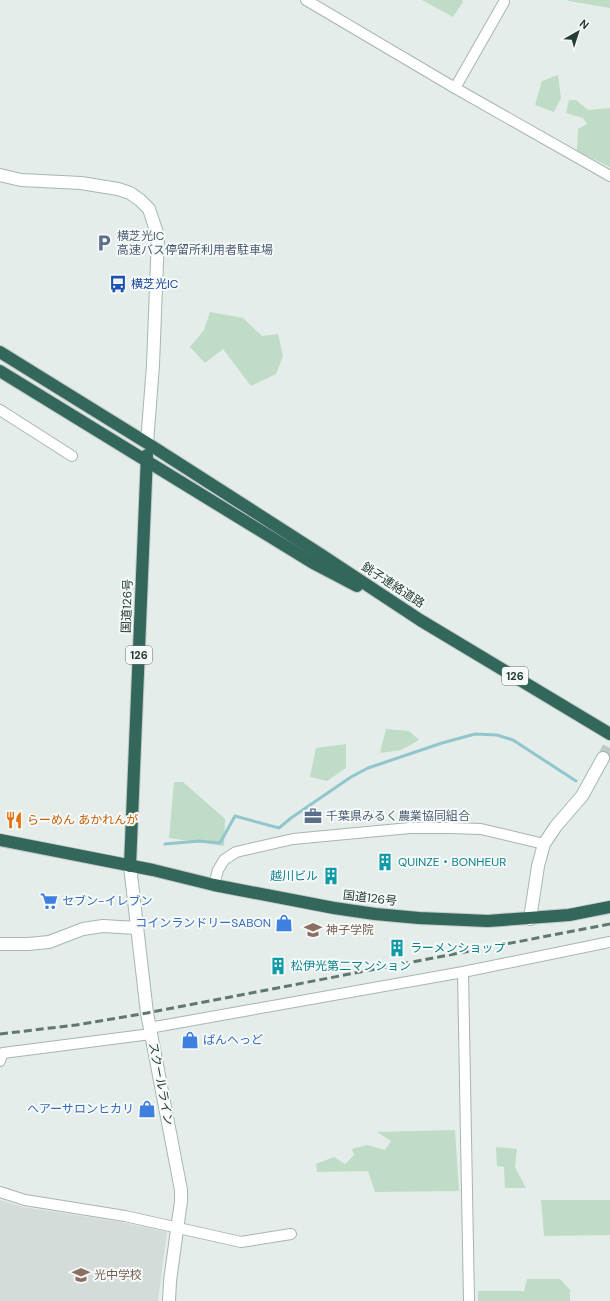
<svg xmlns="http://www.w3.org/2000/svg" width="610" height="1301" viewBox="0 0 610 1301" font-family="'DM Sans','Noto Sans JP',sans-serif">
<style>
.built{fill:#d3dcd8}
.green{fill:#bfdcc6}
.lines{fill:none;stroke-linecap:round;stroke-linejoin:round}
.stream{stroke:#91c6cd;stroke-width:3}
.secondary-tunnel{stroke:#becac5;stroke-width:12;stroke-dasharray:12 6;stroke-linecap:butt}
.street-casing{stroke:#a7b5b0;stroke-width:12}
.secondary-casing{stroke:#a4b7b0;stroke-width:14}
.highway-casing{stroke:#c2c9c7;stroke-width:14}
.street{stroke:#fff;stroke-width:10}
.secondary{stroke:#fff;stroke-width:12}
.highway{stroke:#33675b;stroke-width:12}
.rail{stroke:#607871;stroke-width:3;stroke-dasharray:8 4;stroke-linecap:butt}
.labels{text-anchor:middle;stroke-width:4;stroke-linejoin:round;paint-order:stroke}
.shield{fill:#f5f9f7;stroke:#637570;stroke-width:1}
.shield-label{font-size:11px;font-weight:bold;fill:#253d36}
.service-label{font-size:12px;fill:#4e5e75;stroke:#f5f9f7;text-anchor:start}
.transit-label{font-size:12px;fill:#164399;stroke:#f5f9f7;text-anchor:start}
.street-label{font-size:12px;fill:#253d36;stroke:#f5f9f7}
.food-label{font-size:12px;fill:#c56008;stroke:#f5f9f7;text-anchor:start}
.culture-label{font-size:12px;fill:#0d838f;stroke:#f5f9f7;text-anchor:start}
.shop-label{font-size:12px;fill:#366cbe;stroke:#f5f9f7;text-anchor:start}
.education-label{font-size:12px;fill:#785e54;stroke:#f5f9f7;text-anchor:start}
</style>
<rect width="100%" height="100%" fill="#e4ede9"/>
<path class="built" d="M0,1200L23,1207L121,1222L167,1232L158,1301H0Z"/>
<g class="green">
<path d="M422,0H462L463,2L453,17Z"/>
<path d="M567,0H610V8L569,1Z"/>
<path d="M558,75L561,98L554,112L535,105L542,81Z"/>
<path d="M569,100H576L588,110L610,108V167L577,151L578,129L587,124L583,118L566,113Z"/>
<path d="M210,312L243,318L262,336L278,334L283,356L276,374L251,386L223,349L205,363L190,347L204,330Z"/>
<path d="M386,729L409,731L419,740L401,750L380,753Z"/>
<path d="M346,744V768L327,781L310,777L316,748Z"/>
<path d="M174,782H183L225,819L224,846L169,838Z"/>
<path d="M455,1130L459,1191L375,1192L368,1171L317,1172L316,1164L334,1157L345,1164L354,1155L352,1149L367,1145L385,1150L391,1141L377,1132Z"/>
<path d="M496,1147L517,1149L515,1167L526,1188H505L504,1167L497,1166Z"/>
<path d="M541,1200H610V1235L544,1236Z"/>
<path d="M527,1279H560L570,1290V1301H478V1291H524Z"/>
</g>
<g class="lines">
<path class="stream" d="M165,844L199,841L220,843L235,816L279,828L291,818L351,777L368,768L442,743L475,734L497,735L513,740L576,781"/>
<path class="secondary-tunnel" d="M603,758L610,744"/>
<g class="street-casing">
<g id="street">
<path d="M306,0L455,88L610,176"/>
<path d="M455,88L504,2"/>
<path d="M0,410L72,456"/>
<path d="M214,885L218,870L224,860L236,852L293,839L410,828H449L481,829L544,844"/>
<path d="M463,972L469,1301"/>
<path d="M149,1028L463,972L610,942"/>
<path d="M0,1061L3,1053L151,1034"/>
<path d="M0,1192L25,1200L125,1216L241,1242L291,1234"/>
</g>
</g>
<g class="secondary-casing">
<g id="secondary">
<path d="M0,175L21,180L81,183L118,189L130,193L140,200L149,209L158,236L153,365L147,443"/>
<path d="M130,866L147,1013L181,1190V1201L170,1281L169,1301"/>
<path d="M530,919L538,866L544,844L556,826L582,796L603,758"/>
<path d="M0,944H28L49,942L83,929L103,926L137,928"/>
</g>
</g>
<g class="highway-casing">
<g id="highway">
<path d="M0,352L147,443L320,554L420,620L610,734"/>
<path d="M0,371L313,563L357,586"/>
<path d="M0,840L153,870L214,885L334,908L375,914L419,918L488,921L569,915L610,907"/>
<path d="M130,866L147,455"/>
</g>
</g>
<use href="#street" class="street"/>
<use href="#secondary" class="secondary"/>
<use href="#highway" class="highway"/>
<path class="rail" d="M0,1034L76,1025L147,1013L610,924"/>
</g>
<defs>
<g id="parking-bare" transform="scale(1.38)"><path d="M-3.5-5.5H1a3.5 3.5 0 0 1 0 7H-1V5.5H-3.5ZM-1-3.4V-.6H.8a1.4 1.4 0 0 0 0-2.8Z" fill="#5c6f8a" stroke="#f5f9f7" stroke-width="2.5" paint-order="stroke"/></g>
<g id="bus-bare" transform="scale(1.38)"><path d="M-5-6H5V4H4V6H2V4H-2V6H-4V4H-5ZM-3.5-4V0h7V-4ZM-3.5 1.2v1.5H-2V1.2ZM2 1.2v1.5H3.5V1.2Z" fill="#1a4fb4" stroke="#f5f9f7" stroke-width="2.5" paint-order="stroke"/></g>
<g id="office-bare" transform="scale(1.38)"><path d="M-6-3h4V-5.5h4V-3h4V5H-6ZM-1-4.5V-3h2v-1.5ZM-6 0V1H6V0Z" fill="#5c6f8a" stroke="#f5f9f7" stroke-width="2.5" paint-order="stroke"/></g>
<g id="restaurant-bare" transform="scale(1.38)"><path d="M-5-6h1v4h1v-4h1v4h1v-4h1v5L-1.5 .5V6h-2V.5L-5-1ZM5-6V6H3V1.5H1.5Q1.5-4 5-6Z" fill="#e8710a" stroke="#f5f9f7" stroke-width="2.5" paint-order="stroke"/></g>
<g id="building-bare" transform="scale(1.38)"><path d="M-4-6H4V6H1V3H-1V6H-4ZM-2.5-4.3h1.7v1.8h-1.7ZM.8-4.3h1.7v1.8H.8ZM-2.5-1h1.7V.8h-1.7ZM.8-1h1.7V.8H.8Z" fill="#0f9aa8" stroke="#f5f9f7" stroke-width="2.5" paint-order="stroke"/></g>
<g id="supermarket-bare" transform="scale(1.38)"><path d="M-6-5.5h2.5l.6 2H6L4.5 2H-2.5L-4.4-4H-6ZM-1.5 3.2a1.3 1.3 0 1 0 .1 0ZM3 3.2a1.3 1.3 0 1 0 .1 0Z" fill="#3f7fe0" stroke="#f5f9f7" stroke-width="2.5" paint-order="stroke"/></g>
<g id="shop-bare" transform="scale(1.38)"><path d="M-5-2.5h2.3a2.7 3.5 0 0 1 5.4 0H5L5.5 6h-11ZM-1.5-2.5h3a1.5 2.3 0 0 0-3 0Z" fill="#3f7fe0" stroke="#f5f9f7" stroke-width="2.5" paint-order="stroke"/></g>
<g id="school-bare" transform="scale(1.38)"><path d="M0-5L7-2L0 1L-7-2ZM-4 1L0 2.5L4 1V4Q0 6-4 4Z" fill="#8d6e63" stroke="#f5f9f7" stroke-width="2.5" paint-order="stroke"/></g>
</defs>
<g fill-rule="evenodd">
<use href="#parking-bare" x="104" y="243"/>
<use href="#bus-bare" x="118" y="284"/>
<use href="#office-bare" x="313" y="816"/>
<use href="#restaurant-bare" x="14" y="820"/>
<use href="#building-bare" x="385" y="862"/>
<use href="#building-bare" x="331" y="876"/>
<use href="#supermarket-bare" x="49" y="901"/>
<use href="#shop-bare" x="284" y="923"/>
<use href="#school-bare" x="313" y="930"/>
<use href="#building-bare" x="397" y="948"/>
<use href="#building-bare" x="278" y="966"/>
<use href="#shop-bare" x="190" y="1040"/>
<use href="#shop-bare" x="147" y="1109"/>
<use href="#school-bare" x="81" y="1275"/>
</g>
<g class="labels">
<g class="shield">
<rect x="126" y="646" width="26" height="18" rx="3"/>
<rect x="502" y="667" width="26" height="18" rx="3"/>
</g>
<g class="shield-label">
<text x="139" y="659">126</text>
<text x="515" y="680">126</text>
</g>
<g class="service-label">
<text x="117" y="240">横芝光IC<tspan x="117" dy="14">高速バス停留所利用者駐車場</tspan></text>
<text x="326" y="820">千葉県みるく農業協同組合</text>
</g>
<g class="transit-label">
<text x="131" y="288">横芝光IC</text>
</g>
<g class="street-label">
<text transform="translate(393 585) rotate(33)" y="4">銚子連絡道路</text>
<text transform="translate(127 606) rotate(-88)" y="4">国道126号</text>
<text transform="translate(370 898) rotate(7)" y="4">国道126号</text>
<text transform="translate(161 1084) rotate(79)" y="4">スクールライン</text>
</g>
<g class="food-label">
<text x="27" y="824">らーめん あかれんが</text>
</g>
<g class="culture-label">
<text x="398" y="866">QUINZE・BONHEUR</text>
<text x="318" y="880" text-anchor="end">越川ビル</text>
<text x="410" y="952">ラーメンショップ</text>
<text x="291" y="970">松伊光第二マンション</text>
</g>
<g class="shop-label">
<text x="62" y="905">セブン-イレブン</text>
<text x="271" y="927" text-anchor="end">コインランドリーSABON</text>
<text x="203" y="1044">ぱんへっど</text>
<text x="134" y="1113" text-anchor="end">ヘアーサロンヒカリ</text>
</g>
<g class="education-label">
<text x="326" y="934">神子学院</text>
<text x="94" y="1279">光中学校</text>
</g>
</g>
<g transform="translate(578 32) rotate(39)" stroke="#f5f9f7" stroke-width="3" paint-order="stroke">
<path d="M0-3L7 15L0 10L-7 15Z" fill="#253d36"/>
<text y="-6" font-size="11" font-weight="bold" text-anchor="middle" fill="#253d36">N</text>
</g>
</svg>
